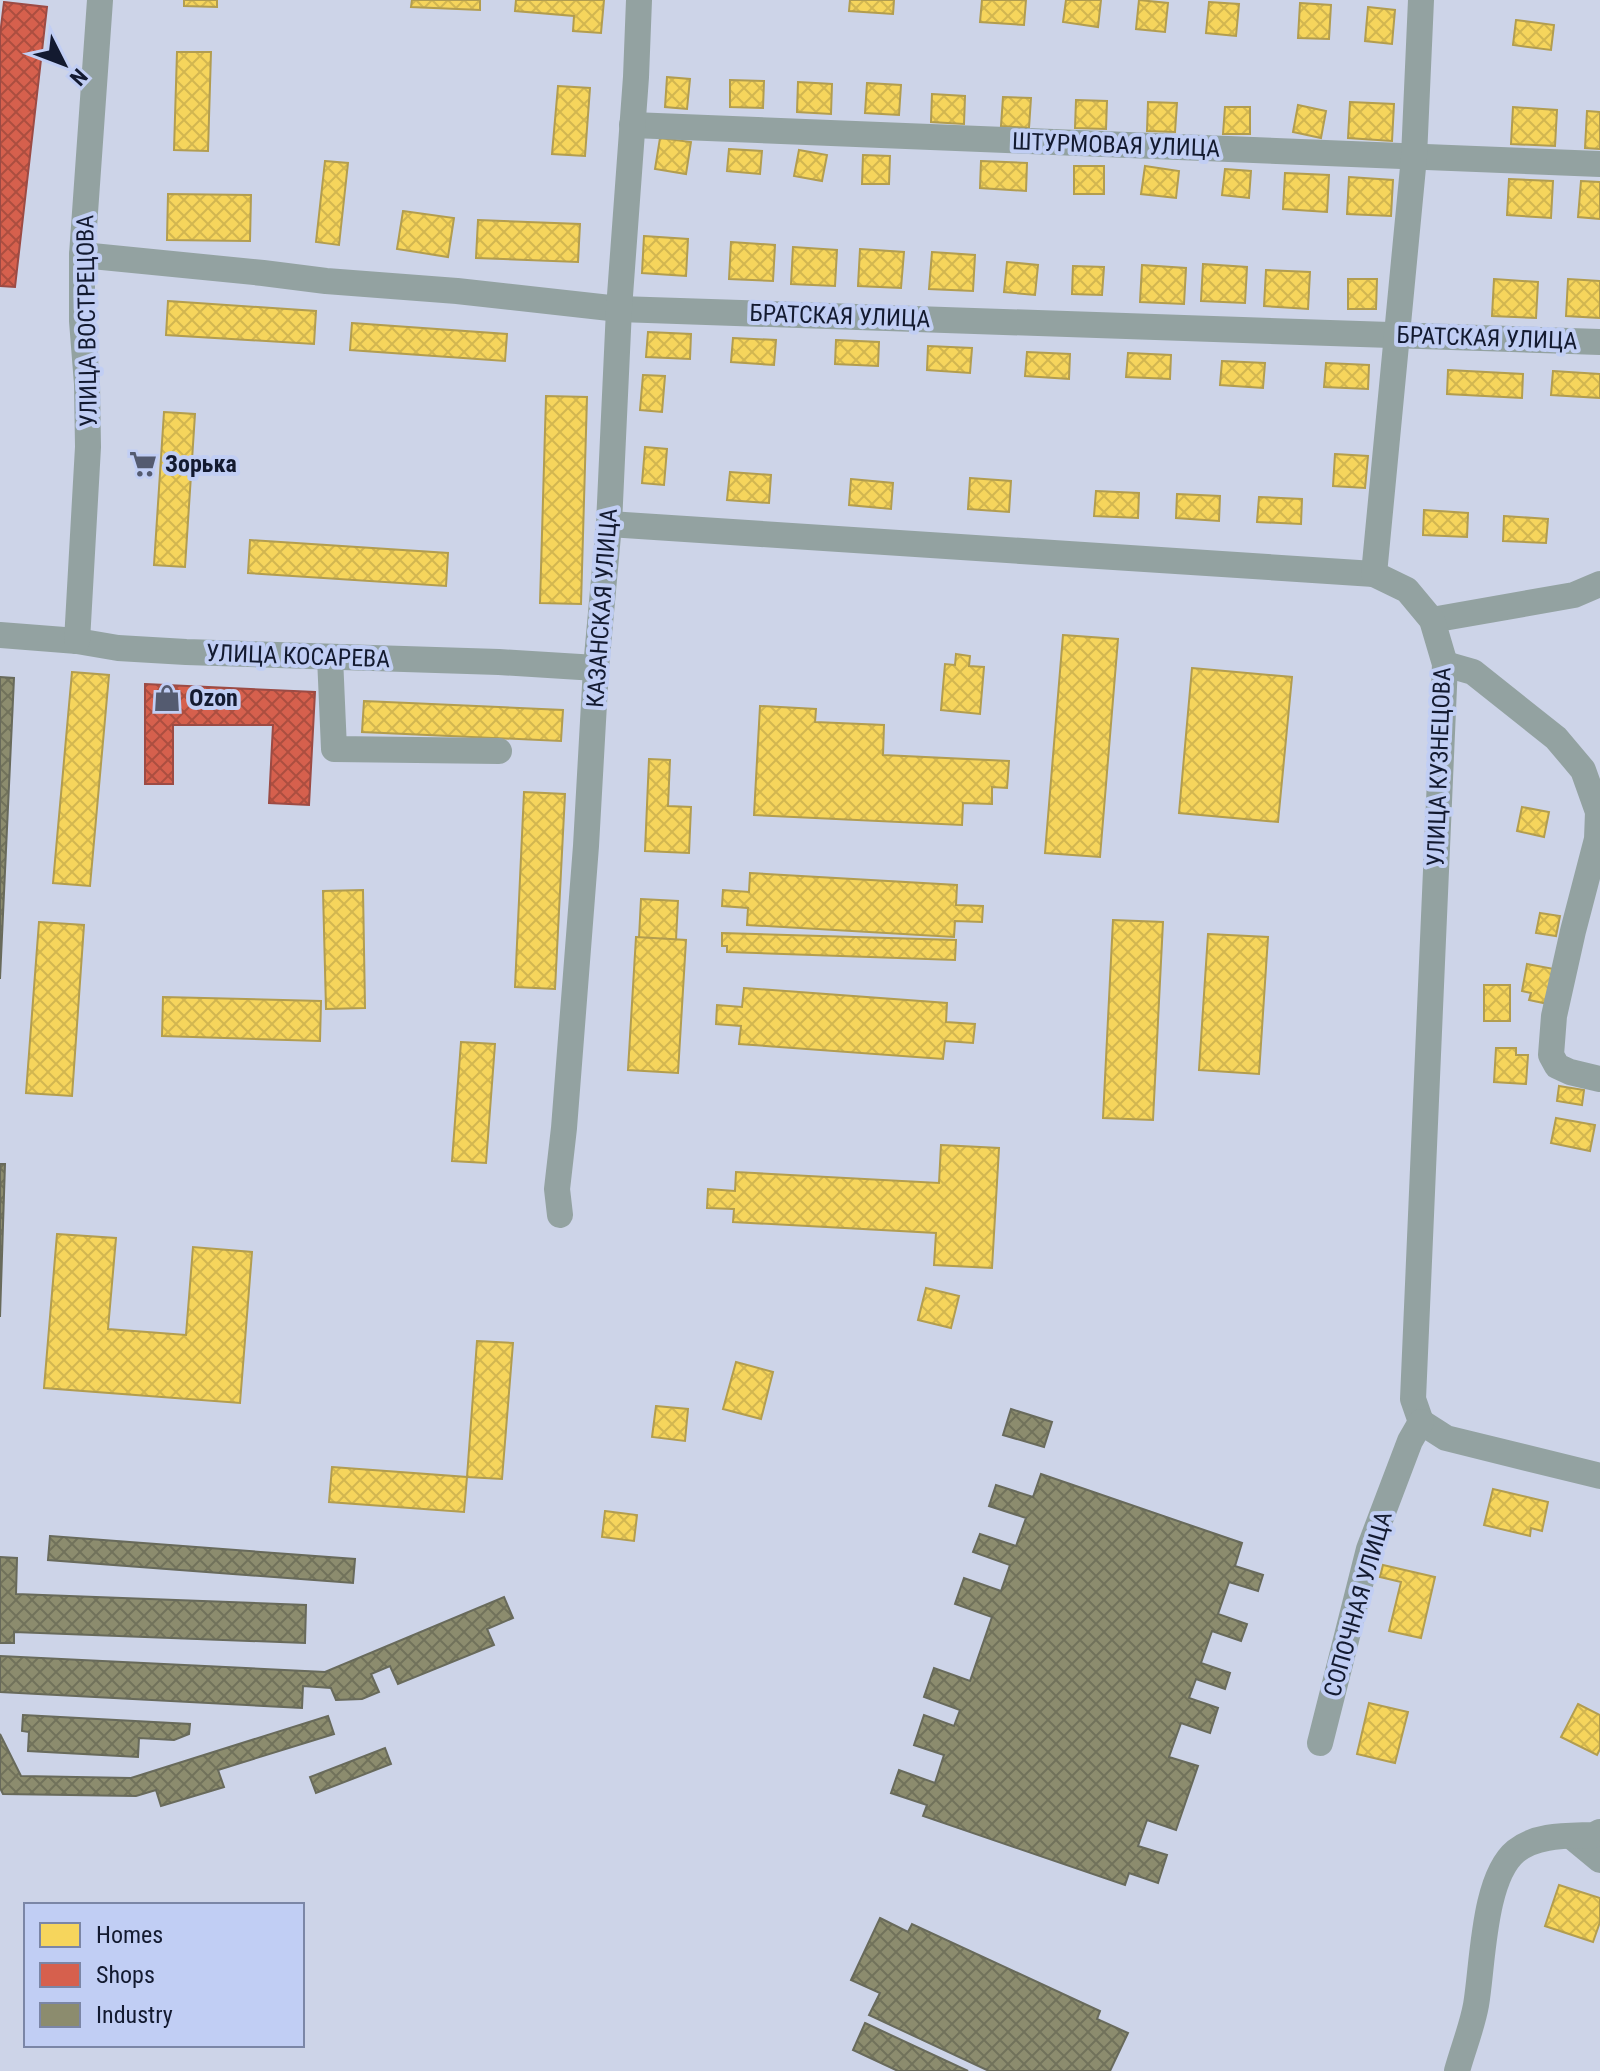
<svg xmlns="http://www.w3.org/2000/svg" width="1600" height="2071" viewBox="0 0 1600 2071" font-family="'Roboto Condensed',sans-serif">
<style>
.homes{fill:url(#homes-cross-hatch);stroke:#b29d4f;stroke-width:2}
.shops{fill:url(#shops-cross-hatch);stroke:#9c4b44;stroke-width:2}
.industry{fill:url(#industry-cross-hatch);stroke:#686a5b;stroke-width:2}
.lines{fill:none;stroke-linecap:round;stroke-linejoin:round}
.minor{stroke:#93a2a1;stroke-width:26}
.labels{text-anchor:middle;stroke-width:8;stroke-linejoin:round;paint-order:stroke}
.street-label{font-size:24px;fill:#131a30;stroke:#c1cef4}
.poi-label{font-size:24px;font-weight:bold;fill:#131a30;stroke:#c1cef4;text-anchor:start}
</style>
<defs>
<pattern id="homes-cross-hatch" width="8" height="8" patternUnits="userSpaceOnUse" patternTransform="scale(2)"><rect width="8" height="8" fill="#f6d55c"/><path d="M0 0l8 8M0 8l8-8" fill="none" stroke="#d2b650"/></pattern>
<pattern id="shops-cross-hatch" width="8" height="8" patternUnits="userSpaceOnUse" patternTransform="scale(2)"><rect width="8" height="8" fill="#d6604d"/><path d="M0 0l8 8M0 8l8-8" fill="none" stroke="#ac4e40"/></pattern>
<pattern id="industry-cross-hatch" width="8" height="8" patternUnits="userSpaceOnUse" patternTransform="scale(2)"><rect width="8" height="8" fill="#8c8c6e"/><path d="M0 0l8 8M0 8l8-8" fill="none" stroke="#71725b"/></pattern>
</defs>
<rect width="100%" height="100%" fill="#cdd4e8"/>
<g class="homes">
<path d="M184,0H217V7L184,6Z"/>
<path d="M412,0H480V10L411,7Z"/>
<path d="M516,0H604L601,33L573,31L574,16L515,11Z"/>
<path d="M850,0H894L893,14L849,11Z"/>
<path d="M982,0H1026L1024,25L980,22Z"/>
<path d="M1066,0H1101L1098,27L1063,22Z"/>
<path d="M1139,0L1168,3L1165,32L1136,29Z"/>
<path d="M1209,2L1239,4L1236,36L1206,33Z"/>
<path d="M1300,3L1331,5L1329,39L1298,38Z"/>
<path d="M1368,7L1395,10L1392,44L1365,41Z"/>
<path d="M1516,20L1554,25L1551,50L1513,45Z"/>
<path d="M177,52H211L208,151L174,150Z"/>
<path d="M667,77L690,79L687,109L665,107Z"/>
<path d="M730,80L764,81L763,108L730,107Z"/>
<path d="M798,82L832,84L831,114L797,112Z"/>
<path d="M867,83L901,85L899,115L865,113Z"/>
<path d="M558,86L590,88L585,156L552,154Z"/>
<path d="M932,94L965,96L964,124L931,122Z"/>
<path d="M1003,97L1031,98L1029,128L1001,126Z"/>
<path d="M1076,100L1107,101L1106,129L1075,128Z"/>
<path d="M1148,102L1177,103L1175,132L1147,131Z"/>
<path d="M1350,102L1394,104L1392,141L1348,138Z"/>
<path d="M1298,105L1326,111L1321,138L1293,132Z"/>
<path d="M1225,107H1250V134H1223Z"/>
<path d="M1513,107L1557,110L1555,146L1511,144Z"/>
<path d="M1587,111L1600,112V149L1585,148Z"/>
<path d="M660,138L691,142L686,174L655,169Z"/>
<path d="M729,149L762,151L760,174L727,171Z"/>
<path d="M799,150L827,155L822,181L794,176Z"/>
<path d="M863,155L890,156L889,184H862Z"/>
<path d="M325,161L348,163L339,245L316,242Z"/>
<path d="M981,161L1027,163L1026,191L980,188Z"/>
<rect x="1074" y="166" width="30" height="28"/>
<path d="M1145,166L1179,171L1176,198L1141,194Z"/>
<path d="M1225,169L1251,171L1249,198L1222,195Z"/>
<path d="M1285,173L1329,175L1327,212L1283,209Z"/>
<path d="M1349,177L1393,180L1391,216L1347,214Z"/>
<path d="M1509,179L1553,181L1551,218L1507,215Z"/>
<path d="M1581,181L1600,182V219L1578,217Z"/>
<path d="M168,194L251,195L250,241L167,240Z"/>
<path d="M403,211L454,218L448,257L397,249Z"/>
<path d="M478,220L580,224L578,262L476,258Z"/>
<path d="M644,236L688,239L686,276L642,273Z"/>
<path d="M731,242L775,245L773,281L729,279Z"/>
<path d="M793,247L837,250L835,286L791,284Z"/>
<path d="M860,249L904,252L901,288L858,286Z"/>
<path d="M932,252L975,255L973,291L929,289Z"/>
<path d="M1007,262L1038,265L1035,295L1004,292Z"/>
<path d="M1203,264L1247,267L1245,303L1201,301Z"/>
<path d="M1142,265L1186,268L1184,304L1140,302Z"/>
<path d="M1073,266L1104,267L1102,295L1072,294Z"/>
<path d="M1266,270L1310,272L1308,309L1264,306Z"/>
<path d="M1348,279H1377L1376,309H1348Z"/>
<path d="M1494,279L1538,282L1536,318L1492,316Z"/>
<path d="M1568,279L1600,281V318L1566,316Z"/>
<path d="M168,301L316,311L314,344L166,335Z"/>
<path d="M352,323L507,334L505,361L350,350Z"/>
<path d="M648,332L691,334L690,359L646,357Z"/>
<path d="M733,338L776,340L774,365L731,362Z"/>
<path d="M836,340L879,342L878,366L835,364Z"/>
<path d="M928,346L972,348L970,373L927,370Z"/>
<path d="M1027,352L1070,354L1069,379L1025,376Z"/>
<path d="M1128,353L1171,355L1170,379L1126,377Z"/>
<path d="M1222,361L1265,363L1263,388L1220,385Z"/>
<path d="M1326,363L1369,365L1368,389L1324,387Z"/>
<path d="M1448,370L1523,374L1522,398L1447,394Z"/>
<path d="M1553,371L1600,374V398L1551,395Z"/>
<path d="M643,375L665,376L662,412L640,410Z"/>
<path d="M546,396L587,397L581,604L540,603Z"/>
<path d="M164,412L195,414L185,567L154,565Z"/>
<path d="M645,447L667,449L664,485L642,483Z"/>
<path d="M1335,454L1368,456L1365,488L1333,486Z"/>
<path d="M730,472L771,475L769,503L727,500Z"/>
<path d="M970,478L1011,481L1009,512L968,509Z"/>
<path d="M851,479L893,483L891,509L849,505Z"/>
<path d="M1096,491L1139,493L1138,518L1094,516Z"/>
<path d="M1177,494L1220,496L1219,521L1176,518Z"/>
<path d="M1259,497L1302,499L1301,524L1257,522Z"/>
<path d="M1424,510L1468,513L1467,537L1423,535Z"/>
<path d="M1504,516L1548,519L1546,543L1503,541Z"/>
<path d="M250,540L448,553L446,586L248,573Z"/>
<path d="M1063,635L1118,639L1100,857L1045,853Z"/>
<path d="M956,654L970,656L969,666L984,667L980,714L941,710L945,664L955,665Z"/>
<path d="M1192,668L1292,677L1278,822L1179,813Z"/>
<path d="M72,672L109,675L90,886L53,883Z"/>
<path d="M364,701L563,710L561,741L362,732Z"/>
<path d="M760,706L816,709L815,722L884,725L883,755L1009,761L1007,788L992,787V804L963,803L962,825L754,815Z"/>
<path d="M649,759L670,760L668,806L691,807L689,853L645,851Z"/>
<path d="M524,792L565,794L555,989L515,987Z"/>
<path d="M1522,807L1549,812L1544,837L1517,831Z"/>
<path d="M750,873L957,885L956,905L983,906L982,922L955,921L954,937L747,925L748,908L722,906L723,890L749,892Z"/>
<path d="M363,890L365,1008L326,1009L323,891Z"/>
<path d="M641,899L678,901L676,940L639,938Z"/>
<path d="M1540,913L1560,916L1556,936L1536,933Z"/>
<path d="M1113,920L1163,922L1153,1120L1103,1118Z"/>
<path d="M39,922L84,925L72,1096L26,1093Z"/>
<path d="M722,933L956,940L955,960L727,952V946H722Z"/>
<path d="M1208,934L1268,937L1259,1074L1199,1070Z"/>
<path d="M636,937L686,940L678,1073L628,1070Z"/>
<path d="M1527,964L1554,969L1548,1004L1529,1000L1531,993L1522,991Z"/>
<rect x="1484" y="985" width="26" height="36"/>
<path d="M744,988L947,1003L946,1022L975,1024L973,1043L945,1041L943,1059L739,1044L741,1026L716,1024L717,1005L742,1007Z"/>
<path d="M163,997L321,1001L320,1041L162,1036Z"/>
<path d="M461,1042L495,1044L486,1163L452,1161Z"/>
<path d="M1496,1048H1516V1055H1528L1526,1084L1494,1082Z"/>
<path d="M1559,1086L1584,1090L1582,1105L1557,1101Z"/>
<path d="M1556,1118L1595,1125L1590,1151L1551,1143Z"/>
<path d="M941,1145L999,1148L992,1268L934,1265L936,1233L733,1222L734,1209L707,1208L708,1189L735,1191L736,1172L939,1183Z"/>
<path d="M57,1234L116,1238L108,1329L186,1335L193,1247L252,1252L240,1403L44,1388Z"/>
<path d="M926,1288L959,1296L951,1328L918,1320Z"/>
<path d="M477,1341L513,1343L502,1479L467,1477Z"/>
<path d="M736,1362L773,1372L761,1419L723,1409Z"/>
<path d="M656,1406L688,1409L685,1441L652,1437Z"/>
<path d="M332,1467L467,1477L464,1512L329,1502Z"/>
<path d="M1493,1489L1548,1502L1542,1531L1531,1528L1530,1536L1484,1525Z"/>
<path d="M605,1511L637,1515L634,1541L602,1537Z"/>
<path d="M1383,1565L1435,1577L1421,1638L1389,1631L1401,1582L1380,1577Z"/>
<path d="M1369,1703L1408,1712L1395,1763L1357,1754Z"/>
<path d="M1578,1704L1600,1715V1749L1597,1755L1561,1737Z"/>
<path d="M1559,1885L1600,1898V1922L1593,1942L1545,1926Z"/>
</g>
<g class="shops">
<path d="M4,2L47,7L15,287L0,286V35Z"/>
<path d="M145,684L315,692L309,805L269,803L273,725H173V784H145Z"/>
</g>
<g class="industry">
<path d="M0,677L14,678L0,979Z"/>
<path d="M0,1164H5L0,1317Z"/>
<path d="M1011,1409L1052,1422L1044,1447L1003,1435Z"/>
<path d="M1041,1474L1242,1543L1235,1566L1263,1575L1258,1591L1229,1582L1218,1614L1247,1624L1241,1641L1212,1631L1201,1663L1230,1673L1225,1689L1196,1679L1189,1698L1218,1708L1210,1733L1181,1723L1169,1757L1198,1766L1176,1830L1147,1820L1138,1846L1167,1855L1158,1883L1129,1873L1125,1885L923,1816L927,1805L891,1793L899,1770L935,1783L944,1755L914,1745L924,1715L954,1726L960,1710L924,1697L934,1668L970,1681L992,1617L955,1604L964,1578L1001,1591L1010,1565L973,1552L980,1534L1016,1546L1026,1518L989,1506L996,1485L1033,1497Z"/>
<path d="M50,1536L355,1559L353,1583L48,1560Z"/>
<path d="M0,1557L17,1558L16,1594L306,1605L305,1643L14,1632V1643H0Z"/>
<path d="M504,1597L513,1618L487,1629L494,1645L398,1684L390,1666L371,1674L379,1692L362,1699L336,1700L331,1688L303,1686L302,1708L0,1692V1656L325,1672Z"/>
<path d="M23,1715L190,1724L189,1734L174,1740L139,1738L138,1757L28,1751L29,1732L22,1731Z"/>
<path d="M328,1716L334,1734L218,1770L224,1787L161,1806L156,1790L136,1796L3,1794L0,1788V1734L21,1776L131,1778Z"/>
<path d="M385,1748L391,1764L316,1793L310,1777Z"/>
<path d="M880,1918L908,1932L912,1924L1100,2011L1097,2019L1128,2033L1110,2071H989L869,2015L880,1993L851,1980Z"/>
<path d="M865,2023L968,2071H898L853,2050Z"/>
</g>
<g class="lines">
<g class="minor">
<path d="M632,125L1600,164"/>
<path d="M82,255L263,273L326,281L457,291L619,309L1600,342"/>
<path d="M609,524L1374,574"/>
<path d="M1432,620L1574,595L1600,584"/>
<path d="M0,635L77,641L118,648L186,652L499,662L596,668"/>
<path d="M77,641L88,447L87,384L82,321V255L100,0"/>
<path d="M330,657L334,749L499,751"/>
<path d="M1445,664L1473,672L1556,738L1583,770L1598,812L1597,839L1573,931L1554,1016L1551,1055L1557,1066L1570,1072L1600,1079"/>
<path d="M560,1215L557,1189L564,1128L586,846L596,668L609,524L619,309L636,77L639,0"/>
<path d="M1421,1422L1413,1399L1445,664L1432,620L1407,590L1374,574L1414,157L1421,0"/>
<path d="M1421,1422L1446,1438L1600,1476"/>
<path d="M1320,1743L1369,1549L1410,1441L1421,1422"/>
<path d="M1571,1836L1600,1860"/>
<path d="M1457,2071C1463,2049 1472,2027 1476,2005C1483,1964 1483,1878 1516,1851C1537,1834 1568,1836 1594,1835L1600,1832"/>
</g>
</g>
<defs>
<g id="supermarket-bare" transform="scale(2.16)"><path d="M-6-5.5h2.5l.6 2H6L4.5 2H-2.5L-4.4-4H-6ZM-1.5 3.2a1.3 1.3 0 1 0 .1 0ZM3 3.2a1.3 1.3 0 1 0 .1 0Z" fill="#545b70" stroke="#c1cef4" stroke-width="2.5" paint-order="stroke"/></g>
<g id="shop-bare" transform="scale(2.16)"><path d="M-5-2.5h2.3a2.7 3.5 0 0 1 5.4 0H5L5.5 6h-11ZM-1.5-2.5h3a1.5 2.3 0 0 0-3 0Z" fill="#545b70" stroke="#c1cef4" stroke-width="2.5" paint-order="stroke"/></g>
</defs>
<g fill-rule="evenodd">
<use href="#supermarket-bare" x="143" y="464"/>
<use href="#shop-bare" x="167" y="698"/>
</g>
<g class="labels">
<g class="street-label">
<text transform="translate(1116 145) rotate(2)" y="8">ШТУРМОВАЯ УЛИЦА</text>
<text transform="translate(840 316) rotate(2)" y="8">БРАТСКАЯ УЛИЦА</text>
<text transform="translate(87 321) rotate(-91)" y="8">УЛИЦА ВОСТРЕЦОВА</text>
<text transform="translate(1487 338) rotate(2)" y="8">БРАТСКАЯ УЛИЦА</text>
<text transform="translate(602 608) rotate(-86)" y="8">КАЗАНСКАЯ УЛИЦА</text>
<text transform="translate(298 656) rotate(2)" y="8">УЛИЦА КОСАРЕВА</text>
<text transform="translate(1439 767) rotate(-88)" y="8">УЛИЦА КУЗНЕЦОВА</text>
<text transform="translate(1358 1604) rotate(-74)" y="8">СОПОЧНАЯ УЛИЦА</text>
</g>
<g class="poi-label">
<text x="165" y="472">Зорька</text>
<text x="189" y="706">Ozon</text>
</g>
</g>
<rect x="24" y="1903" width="280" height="144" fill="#c1cef4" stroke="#7b86a6" stroke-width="2"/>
<rect x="40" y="1923" width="40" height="24" fill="#f6d55c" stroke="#7b86a6" stroke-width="2"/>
<text x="96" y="1943" font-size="24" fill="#131a30">Homes</text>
<rect x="40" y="1963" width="40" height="24" fill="#d6604d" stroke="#7b86a6" stroke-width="2"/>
<text x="96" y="1983" font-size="24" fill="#131a30">Shops</text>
<rect x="40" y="2003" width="40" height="24" fill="#8c8c6e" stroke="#7b86a6" stroke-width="2"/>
<text x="96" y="2023" font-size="24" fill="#131a30">Industry</text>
<g transform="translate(64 64) rotate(132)" stroke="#c1cef4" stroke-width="6" paint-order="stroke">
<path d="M0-6L14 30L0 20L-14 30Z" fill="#131a30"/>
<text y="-12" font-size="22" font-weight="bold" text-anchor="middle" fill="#131a30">N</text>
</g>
</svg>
